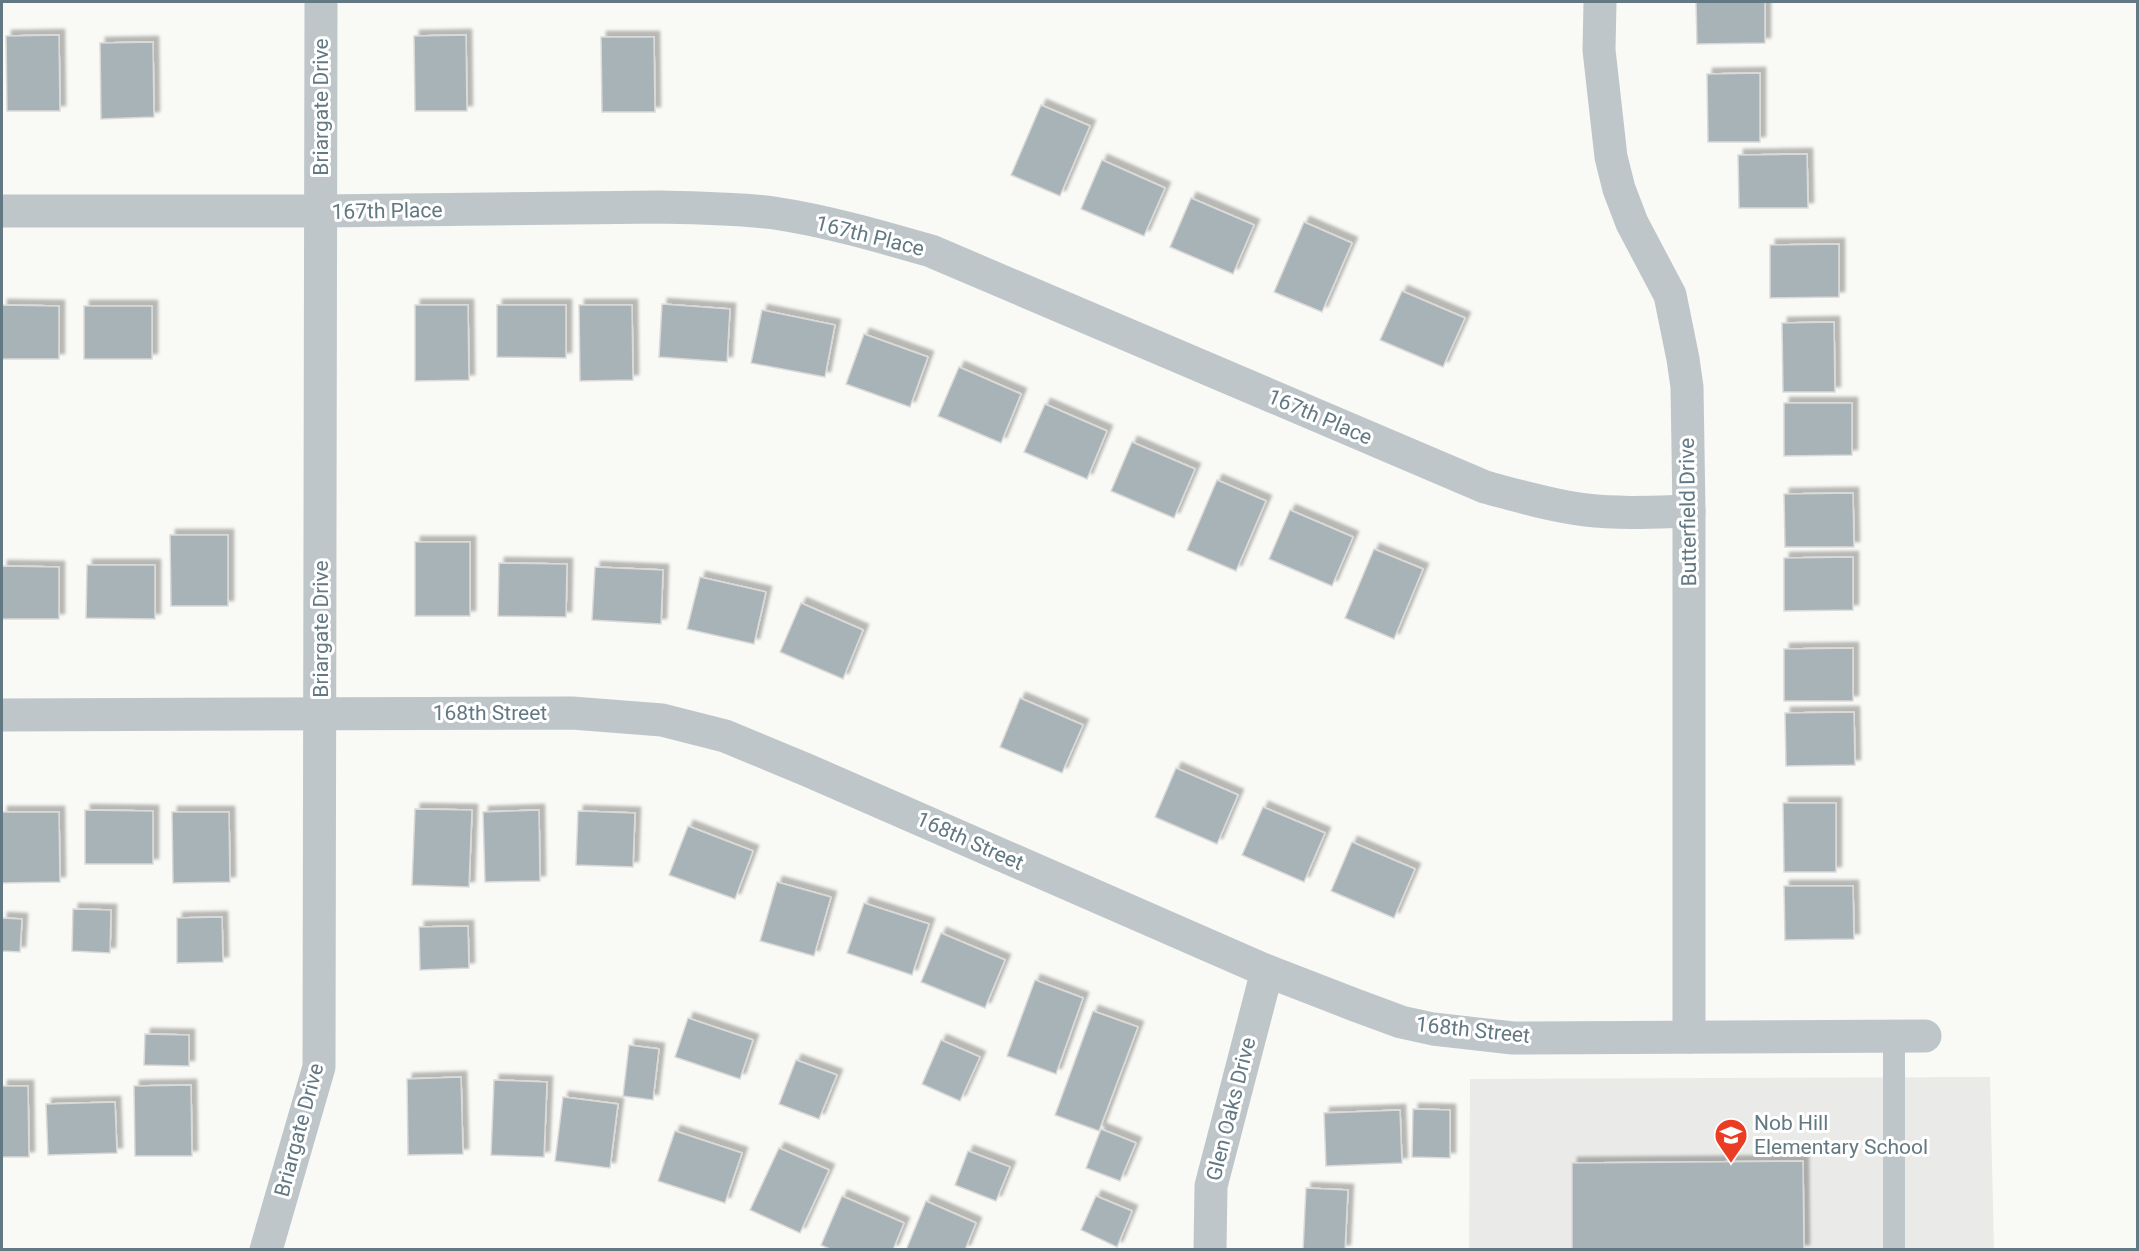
<svg xmlns="http://www.w3.org/2000/svg" width="2139" height="1251" viewBox="0 0 2139 1251" font-family="Roboto,sans-serif">
<style>
.built{fill:#eaeae9}
.building{fill:#a8b3b8;stroke:#dbdad8;stroke-width:1.5;filter:url(#shadow)}
.lines{fill:none;stroke-linecap:round;stroke-linejoin:round}
.lane{stroke:#bfc6c9;stroke-width:22}
.street{stroke:#bfc6c9;stroke-width:33}
.labels{text-anchor:middle;stroke-width:6;stroke-linejoin:round;paint-order:stroke}
.street-label{font-size:21px;fill:#627883;stroke:#fff}
.poi-label{font-size:21px;fill:#627883;stroke:#fff;text-anchor:start}
</style>
<defs>
<filter id="shadow"><feDropShadow dx="5.5" dy="-5.5" stdDeviation="1.5" flood-color="#0004"/></filter>
</defs>
<rect width="100%" height="100%" fill="#f9f9f6"/>
<path class="built" d="M1990,1077L1994,1249L1469,1250L1470,1079Z"/>
<g class="building">
<path d="M1696,2H1765V43L1697,44Z"/>
<path d="M59,35L60,111H7L6,36Z"/>
<path d="M466,35L467,111H415L414,36Z"/>
<path d="M601,37H654L655,112H602Z"/>
<path d="M153,42L154,117L101,119L100,43Z"/>
<path d="M1760,73V142H1708L1707,74Z"/>
<path d="M1041,105L1090,126L1060,196L1011,175Z"/>
<path d="M1807,154L1808,208H1739L1738,155Z"/>
<path d="M1102,160L1165,188L1144,236L1081,209Z"/>
<path d="M1191,198L1254,225L1233,274L1170,247Z"/>
<path d="M1304,222L1352,243L1322,312L1274,292Z"/>
<path d="M1839,244V297L1770,298V245Z"/>
<path d="M1402,291L1465,318L1443,367L1380,340Z"/>
<path d="M662,304L730,309L727,362L659,357Z"/>
<path d="M2,305L59,306V359H2Z"/>
<path d="M415,305H468L469,380L415,381Z"/>
<path d="M497,305H566V358L497,357Z"/>
<path d="M579,305H632L633,380L580,381Z"/>
<rect x="84" y="306" width="68" height="53"/>
<path d="M762,310L835,325L825,377L751,363Z"/>
<path d="M1834,322L1835,392H1783L1782,323Z"/>
<path d="M864,334L928,357L910,407L846,384Z"/>
<path d="M959,367L1021,394L1001,443L938,416Z"/>
<path d="M1784,403H1852V455L1784,456Z"/>
<path d="M1045,404L1107,431L1087,479L1024,452Z"/>
<path d="M1132,442L1195,469L1174,518L1111,491Z"/>
<path d="M1217,480L1266,501L1236,571L1187,550Z"/>
<path d="M1853,493L1854,547H1785L1784,494Z"/>
<path d="M1290,510L1353,537L1332,586L1269,559Z"/>
<path d="M170,535H228V606H171Z"/>
<rect x="415" y="542" width="55" height="74"/>
<path d="M1374,549L1423,569L1394,639L1345,618Z"/>
<path d="M1853,557V610L1784,611V558Z"/>
<path d="M499,563L567,564L566,617L498,616Z"/>
<path d="M87,565H155V619L86,618Z"/>
<path d="M2,566L59,567V619H2Z"/>
<path d="M595,567L663,570L661,624L592,620Z"/>
<path d="M700,577L766,592L754,644L687,629Z"/>
<path d="M801,603L863,630L843,679L780,652Z"/>
<path d="M1853,648V701H1784V649Z"/>
<path d="M1020,698L1083,725L1062,773L1000,747Z"/>
<path d="M1854,712L1855,765L1786,766L1785,713Z"/>
<path d="M1176,768L1238,795L1217,844L1155,817Z"/>
<path d="M1783,803H1836V872H1784Z"/>
<path d="M1263,807L1325,833L1304,882L1242,855Z"/>
<path d="M415,809L472,810L469,887L412,885Z"/>
<path d="M85,810L153,811V864H85Z"/>
<path d="M539,810L540,881L485,882L483,812Z"/>
<path d="M578,811L635,813L633,867L576,865Z"/>
<path d="M2,812H59L60,882L2,883Z"/>
<path d="M172,812H229L230,882L173,883Z"/>
<path d="M688,826L753,851L735,899L669,875Z"/>
<path d="M1352,842L1415,869L1394,918L1331,891Z"/>
<path d="M777,882L831,897L814,956L760,941Z"/>
<path d="M1784,886H1853L1854,939L1785,940Z"/>
<path d="M864,903L929,924L912,975L847,953Z"/>
<path d="M73,909L111,910L110,953L72,951Z"/>
<path d="M222,917L223,962L177,963V918Z"/>
<path d="M2,918L22,919L20,952L2,951Z"/>
<path d="M468,926L469,968L420,970L419,927Z"/>
<path d="M941,933L1005,960L985,1008L921,982Z"/>
<path d="M1035,980L1083,998L1056,1074L1007,1056Z"/>
<path d="M1093,1011L1138,1027L1099,1131L1055,1115Z"/>
<path d="M688,1018L753,1040L740,1079L675,1057Z"/>
<path d="M145,1034L189,1035V1066L144,1065Z"/>
<path d="M941,1040L980,1057L960,1101L922,1084Z"/>
<path d="M629,1045L659,1049L653,1100L623,1096Z"/>
<path d="M796,1060L837,1075L819,1119L779,1104Z"/>
<path d="M461,1077L463,1154L408,1155L407,1079Z"/>
<path d="M494,1080L547,1082L544,1157L491,1155Z"/>
<path d="M191,1085L192,1156H135L134,1086Z"/>
<path d="M2,1086H28L29,1157H2Z"/>
<path d="M563,1097L618,1104L610,1168L555,1161Z"/>
<path d="M115,1102L117,1153L48,1155L46,1104Z"/>
<path d="M1413,1109L1450,1110V1158L1412,1157Z"/>
<path d="M1400,1110L1402,1163L1326,1166L1324,1113Z"/>
<path d="M1101,1129L1136,1143L1120,1181L1086,1168Z"/>
<path d="M675,1131L742,1153L725,1203L658,1181Z"/>
<path d="M779,1148L829,1170L800,1233L750,1210Z"/>
<path d="M968,1151L1010,1167L996,1201L955,1185Z"/>
<path d="M1803,1161L1804,1250H1572V1163Z"/>
<path d="M1306,1188L1348,1190L1345,1250H1303Z"/>
<path d="M842,1196L904,1223L893,1250H832L821,1245Z"/>
<path d="M1096,1196L1132,1211L1117,1247L1081,1230Z"/>
<path d="M926,1201L976,1223L965,1250H906Z"/>
</g>
<g class="lines">
<path class="lane" d="M1894,1250V1035"/>
<g class="street">
<path d="M1600,2L1599,50L1611,157L1619,189L1632,223L1670,295L1683,359L1687,387L1689,511V1037"/>
<path d="M2,211H321L660,207C698,208 736,208 774,213C827,221 879,236 931,251L1485,487C1519,496 1552,506 1586,510C1620,514 1655,512 1689,511"/>
<path d="M2,715L572,713L662,720L725,736L807,770L1267,971L1355,1005L1401,1022L1433,1029L1513,1038L1925,1036"/>
<path d="M266,1250L319,1067L321,2"/>
<path d="M1210,1250L1211,1186L1267,971"/>
</g>
</g>
<defs>
<g id="school-pin" transform="scale(1.725)"><path d="M0 17L-7.5 6A9.5 9.5 0 1 1 7.5 6Z" fill="#eb3d24" stroke="#fff"/><path d="M0-5L7-2L0 1L-7-2ZM-4 1L0 2.5L4 1V4Q0 6-4 4Z" fill="#fff"/></g>
</defs>
<g fill-rule="evenodd">
<use href="#school-pin" x="1731" y="1135"/>
</g>
<g class="labels">
<g class="street-label">
<text transform="translate(321 107) rotate(-90)" y="7">Briargate Drive</text>
<text transform="translate(387 211) rotate(-1)" y="7">167th Place</text>
<text transform="translate(870 236) rotate(14)" y="7">167th Place</text>
<text transform="translate(1320 417) rotate(23)" y="7">167th Place</text>
<text transform="translate(1688 512) rotate(-91)" y="7">Butterfield Drive</text>
<text transform="translate(321 629) rotate(-90)" y="7">Briargate Drive</text>
<text x="490" y="720">168th Street</text>
<text transform="translate(970 841) rotate(24)" y="7">168th Street</text>
<text transform="translate(1473 1030) rotate(6)" y="7">168th Street</text>
<text transform="translate(1231 1109) rotate(-76)" y="7">Glen Oaks Drive</text>
<text transform="translate(299 1130) rotate(-75)" y="7">Briargate Drive</text>
</g>
<g class="poi-label">
<text x="1754" y="1130">Nob Hill<tspan x="1754" dy="24">Elementary School</tspan></text>
</g>
</g>
<rect width="2139" height="1251" fill="none" stroke="#627883" stroke-width="6"/>
</svg>
